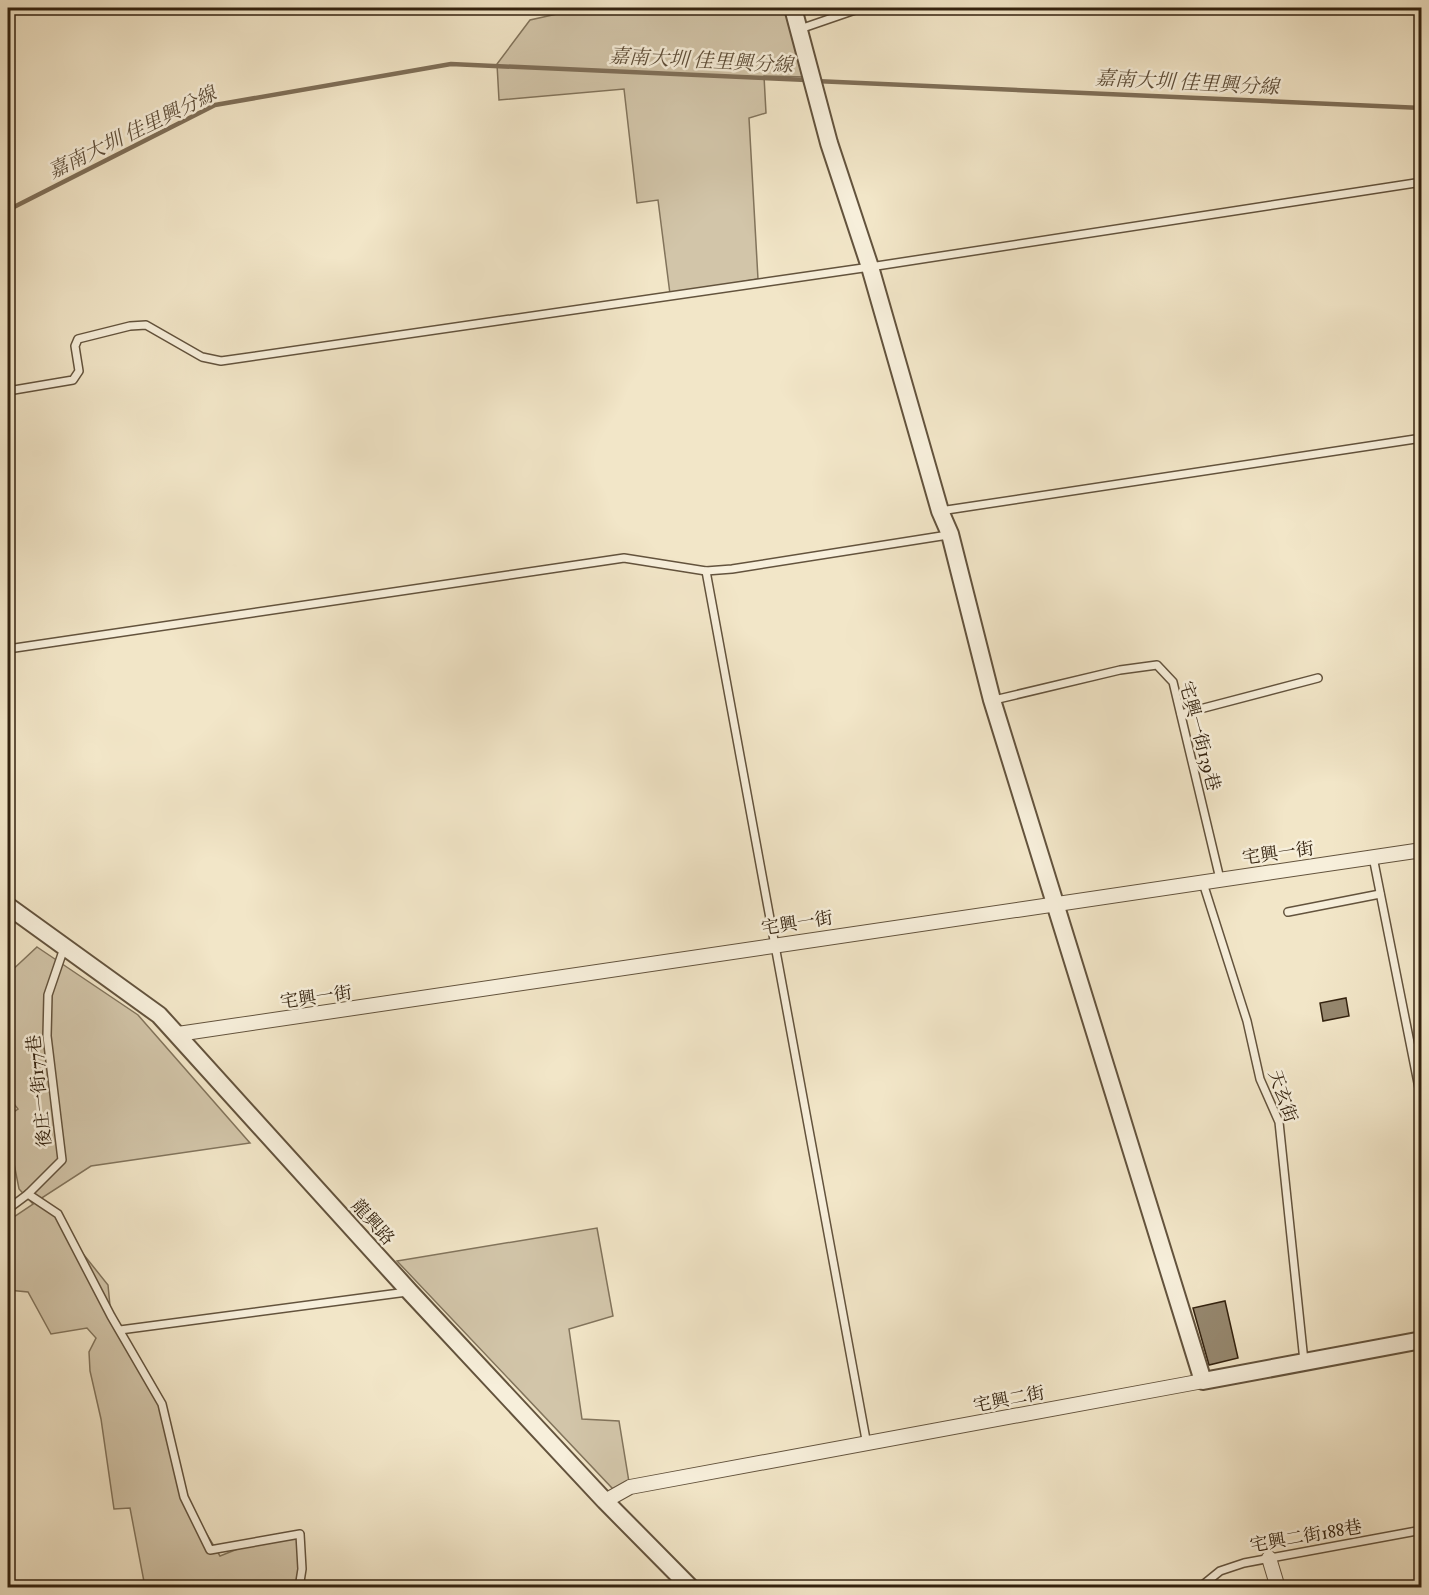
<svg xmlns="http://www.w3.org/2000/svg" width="1429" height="1595" viewBox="0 0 1429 1595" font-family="'IM FELL Double Pica','Noto Serif TC',serif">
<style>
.green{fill:#d2c5a9;stroke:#82745c;stroke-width:1.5}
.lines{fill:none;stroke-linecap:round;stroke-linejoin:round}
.stream{stroke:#7f6f58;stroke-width:4.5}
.building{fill:#96886f;stroke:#33220f;stroke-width:1.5}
.service-casing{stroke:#63533d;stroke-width:10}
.minor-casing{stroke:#63533d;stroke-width:16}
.tertiary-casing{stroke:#63533d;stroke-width:20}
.service{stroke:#f7efdb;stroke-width:7}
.minor{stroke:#f7efdb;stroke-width:14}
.tertiary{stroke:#f7efdb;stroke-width:16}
.labels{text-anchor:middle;stroke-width:5;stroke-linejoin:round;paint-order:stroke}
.street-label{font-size:18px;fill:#33220f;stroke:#f7efdb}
.water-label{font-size:20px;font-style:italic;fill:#5f4f3a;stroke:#f7efdb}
</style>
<rect width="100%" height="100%" fill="#f2e6c8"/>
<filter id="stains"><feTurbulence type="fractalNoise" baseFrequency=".00333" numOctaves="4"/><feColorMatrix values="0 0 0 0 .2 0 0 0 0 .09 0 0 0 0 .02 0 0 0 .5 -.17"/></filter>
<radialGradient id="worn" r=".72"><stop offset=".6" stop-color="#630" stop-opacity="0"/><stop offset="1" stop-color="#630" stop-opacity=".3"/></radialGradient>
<g class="green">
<path d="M584,8H787L808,77L764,76L766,113L749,118L758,279L670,294L658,200L637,203L624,89L499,100L497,64L530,20Z"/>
<path d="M37,947L138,1015L250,1143L91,1166L40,1199L58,1214L72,1240L108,1285L111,1316L162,1404L184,1497L220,1556L250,1544L300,1534L299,1587H145L130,1508L114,1509L101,1419L90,1371L89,1352L96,1338L87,1328L51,1334L28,1292L8,1290V1221L33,1204L19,1189L8,1133V1116L18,1109L8,1096V974Z"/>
<path d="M597,1228L613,1316L569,1329L582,1419L619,1421L629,1482L613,1489L397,1261Z"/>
</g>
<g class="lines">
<g class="stream">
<path d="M815,81L1422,108"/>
<path d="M8,210L215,105L451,64L807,80"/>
</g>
</g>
<g class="building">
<path d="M1346,998L1349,1016L1323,1021L1320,1003Z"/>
<path d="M1225,1301L1238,1358L1209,1365L1193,1308Z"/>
</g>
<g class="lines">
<g class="service-casing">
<g id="service">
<path d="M800,29L861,8"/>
<path d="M8,391L73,380L79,371L75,346L78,339L130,326L146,325L202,357L221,361L870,267L1422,182"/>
<path d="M940,511L1422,438"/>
<path d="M706,571L867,1445"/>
<path d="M8,649L624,558L706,571L732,569L948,535"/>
<path d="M994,700L1120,670L1157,665L1173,682L1220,879"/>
<path d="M1181,714L1318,678"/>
<path d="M1373,857L1422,1103"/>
<path d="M1203,883L1247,1021L1260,1079L1279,1122L1304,1361"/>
<path d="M1288,912L1380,894"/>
<path d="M28,1194L58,1214L111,1316L162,1404L184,1497L210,1550L300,1534L302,1569L299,1588"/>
<path d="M8,1209L28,1194L62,1160L47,1036L48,995L64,948"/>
<path d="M120,1330L407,1292"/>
<path d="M1204,1588V1584L1220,1571L1244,1563L1422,1530"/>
</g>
</g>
<g class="minor-casing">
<g id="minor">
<path d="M178,1034L1422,850"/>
<path d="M605,1501L630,1487L1203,1381"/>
<path d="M1269,1558L1278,1588"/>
</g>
</g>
<g class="tertiary-casing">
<g id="tertiary">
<path d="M793,8L829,143L870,267L940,511L950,534L992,700L1203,1381L1422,1340"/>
<path d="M8,906L159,1015L410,1292L605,1501L691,1588"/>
</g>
</g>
<use href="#service" class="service"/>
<use href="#minor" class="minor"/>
<use href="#tertiary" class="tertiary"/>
</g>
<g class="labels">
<g class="street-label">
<text transform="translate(1200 736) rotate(75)" y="6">宅興一街139巷</text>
<text transform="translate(1278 853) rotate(-8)" y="6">宅興一街</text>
<text transform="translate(797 923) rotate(-9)" y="6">宅興一街</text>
<text transform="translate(316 997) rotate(-8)" y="6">宅興一街</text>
<text transform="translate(39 1091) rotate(-96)" y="6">後庄一街177巷</text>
<text transform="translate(1283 1096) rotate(71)" y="6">天玄街</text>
<text transform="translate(373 1222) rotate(48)" y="6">龍興路</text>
<text transform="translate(1009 1399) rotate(-11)" y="6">宅興二街</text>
<text transform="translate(1306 1536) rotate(-10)" y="6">宅興二街188巷</text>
</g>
<g class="water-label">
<text transform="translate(701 60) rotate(3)" y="7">嘉南大圳 佳里興分線</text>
<text transform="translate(1187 82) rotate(3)" y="7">嘉南大圳 佳里興分線</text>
<text transform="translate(132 132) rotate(-26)" y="7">嘉南大圳 佳里興分線</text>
</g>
</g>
<rect width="1429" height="1595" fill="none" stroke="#f2e6c8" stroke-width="30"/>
<rect x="9" y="9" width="1411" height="1577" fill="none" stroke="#33220f" stroke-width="3"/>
<rect x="15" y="15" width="1399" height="1565" fill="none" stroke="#33220f" stroke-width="1.5"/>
<rect width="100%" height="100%" filter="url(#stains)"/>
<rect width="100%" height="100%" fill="url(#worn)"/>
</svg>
